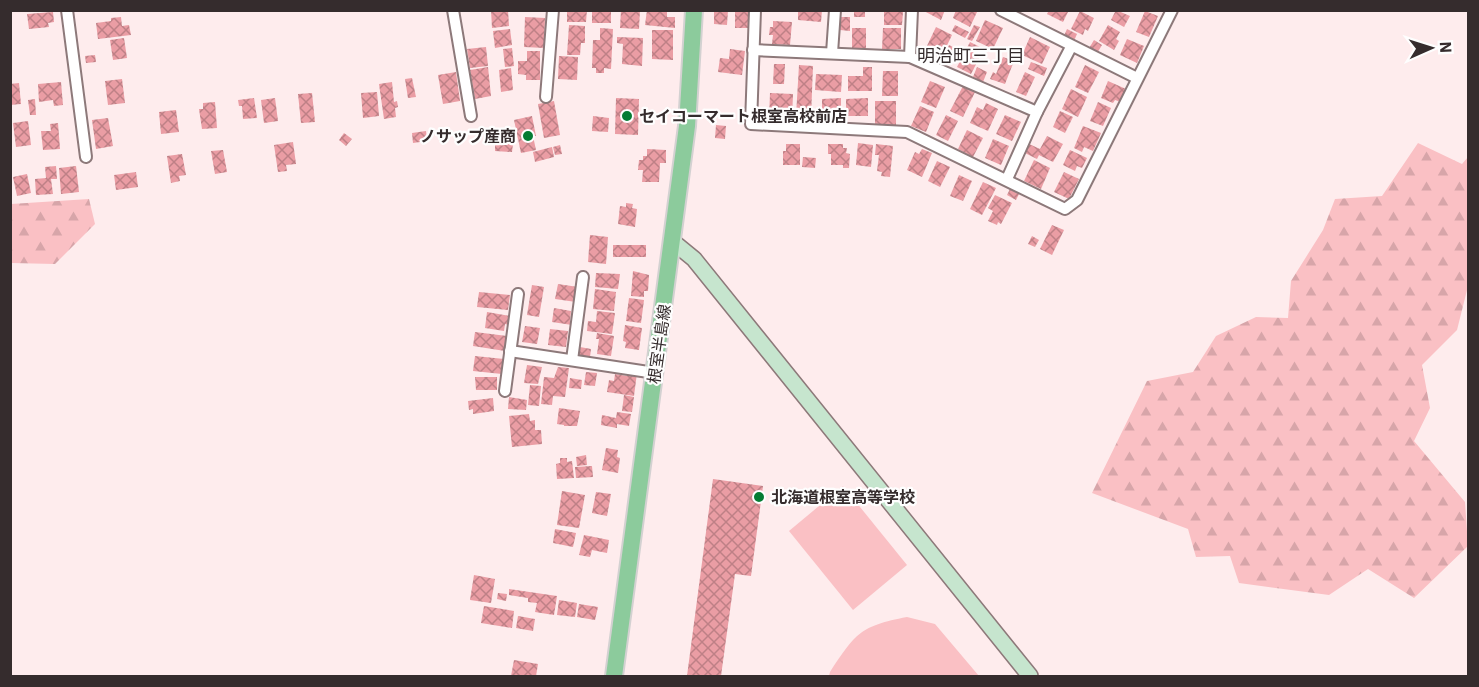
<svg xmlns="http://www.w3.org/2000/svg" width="1479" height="687" viewBox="0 0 1479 687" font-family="'IBM Plex Sans','Noto Sans JP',sans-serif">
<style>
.forest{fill:url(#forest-firs)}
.park{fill:#fac0c4}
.building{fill:url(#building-cross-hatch)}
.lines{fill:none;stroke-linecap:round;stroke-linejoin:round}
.street-casing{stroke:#8d797a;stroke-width:14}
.secondary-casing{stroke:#8d797a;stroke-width:18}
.primary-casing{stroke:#d3d1d1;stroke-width:20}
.street{stroke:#fff;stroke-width:10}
.secondary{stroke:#c6e5ce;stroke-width:15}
.primary{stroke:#8ccb9c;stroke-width:16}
.poi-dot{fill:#057c33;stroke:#fefefe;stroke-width:2}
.labels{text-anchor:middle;stroke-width:4.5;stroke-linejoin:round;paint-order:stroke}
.poi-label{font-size:16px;font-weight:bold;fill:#352c2d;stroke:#fefefe;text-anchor:start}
.street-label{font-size:16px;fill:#352c2d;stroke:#fefefe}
.neighbourhood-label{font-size:18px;fill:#352c2d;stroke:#fefefe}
</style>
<defs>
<pattern id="forest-firs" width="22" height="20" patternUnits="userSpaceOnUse" patternTransform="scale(1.5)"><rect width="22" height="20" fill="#fac0c4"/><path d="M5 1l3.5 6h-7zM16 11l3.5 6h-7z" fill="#d7a5a9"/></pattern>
<pattern id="building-cross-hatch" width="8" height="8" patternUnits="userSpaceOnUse" patternTransform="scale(1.5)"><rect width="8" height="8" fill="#ea9da4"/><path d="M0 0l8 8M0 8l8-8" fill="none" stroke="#be8086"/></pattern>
</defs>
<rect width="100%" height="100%" fill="#feeced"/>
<g class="forest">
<path d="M1418,143L1462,164L1468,157V286L1457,330L1422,365L1430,408L1414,441L1465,502L1468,546L1414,598L1368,569L1329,595L1239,583L1230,556L1196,557L1188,529L1092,493L1147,381L1193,372L1216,336L1256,317L1288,318L1291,281L1323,230L1335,199L1382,196Z"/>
<path d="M89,199L95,224L55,264L11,263V204Z"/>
</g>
<g class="park">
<path d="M843,486L907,565L853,610L789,531Z"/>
<path d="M907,617L935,624L979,676H829L830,672C856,633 860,626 907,617Z"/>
</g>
<g class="building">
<path d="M491,10H508L509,26L492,28Z"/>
<path d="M567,10H587L586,22H567Z"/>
<rect x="592" y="10" width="19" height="13"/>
<path d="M621,10H640L639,29L620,28Z"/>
<path d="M647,10H667V17H675V28L645,25Z"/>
<path d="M714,10H728L727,25L714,24Z"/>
<rect x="735" y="10" width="13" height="18"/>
<path d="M798,10H822L821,22L798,20Z"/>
<rect x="854" y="10" width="11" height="7"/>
<path d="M922,10H945L941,20Z"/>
<path d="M956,10L977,12L970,27L953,18Z"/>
<path d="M1049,10H1069L1063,22L1047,14Z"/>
<path d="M1116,10L1130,16L1124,27L1111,20Z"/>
<path d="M884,11L903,12L902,25H884Z"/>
<path d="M1080,11L1094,18L1088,31L1085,29L1083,35L1071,29Z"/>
<path d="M1145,11L1158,16L1149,37L1136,32Z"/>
<path d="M53,12L54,22L48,23L49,27L29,29L27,14Z"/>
<path d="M121,17L122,26L129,25L131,35L98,39L96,23L111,21V18Z"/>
<path d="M525,17L545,18L544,48L524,47Z"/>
<path d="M840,17H850V31L840,30Z"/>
<path d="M985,20L1003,28L993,49L976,41Z"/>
<path d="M773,21L792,22L790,45L772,44L773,35H769L770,27H773Z"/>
<path d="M569,25L585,26V43H581L580,55H567Z"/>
<path d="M955,25L969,32L965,38L952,31Z"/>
<path d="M974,25L980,27L972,41L967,39Z"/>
<path d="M1108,25L1120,32L1116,39L1119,41L1114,50L1099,41Z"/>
<path d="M936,27L952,35L941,58L925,50Z"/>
<path d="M600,28L613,29L611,69L604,68V73H596V68H592L593,40H600Z"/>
<rect x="852" y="28" width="14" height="21"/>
<path d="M883,28H901V49H882Z"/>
<path d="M510,29L512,45L495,48L493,31Z"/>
<path d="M1067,29L1077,34L1073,43L1063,38Z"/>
<path d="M652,30H673V60L652,59Z"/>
<path d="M617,37L643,38L642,66L622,64L623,44L617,43Z"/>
<path d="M1030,37L1050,47L1042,64L1022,55Z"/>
<path d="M124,38L127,58L113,60L110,40Z"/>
<path d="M1127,39L1144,46L1137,63L1120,55Z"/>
<path d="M1094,40L1102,45L1096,55L1088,50Z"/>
<path d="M970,42L984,49L971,74L957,67Z"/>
<path d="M949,45L955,48L947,63L942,60Z"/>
<path d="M486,47L488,66L470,68L467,49Z"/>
<path d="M512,48L514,66L505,67L503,49Z"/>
<path d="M730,49L745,51L742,75L718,72L720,58L729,59Z"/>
<path d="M527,51H540V80H526V75L518,74V61H527Z"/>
<path d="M95,55L96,62L86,63L85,56Z"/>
<path d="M559,56L578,57L577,80L558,79Z"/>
<path d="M1003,57L1014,61L1005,84L990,79L993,72L996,74Z"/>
<path d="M1031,62L1047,68L1044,76L1028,69Z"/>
<path d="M774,64H785L784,84H773Z"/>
<path d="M799,65L813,66L811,117L796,116Z"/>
<path d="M1085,65L1099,72L1088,93L1075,87Z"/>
<path d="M488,67L491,96L475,99L470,70Z"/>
<path d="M863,67H872V91H848V76H863Z"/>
<path d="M977,67L987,72L983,82L973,77Z"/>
<path d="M511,68L513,90L501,92L499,70Z"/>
<path d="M883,71H898V96H882Z"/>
<path d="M456,72L460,101L443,104L438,75Z"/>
<path d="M1025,72L1035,77L1026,96L1016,92Z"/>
<path d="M816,74L842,75L841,92L815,90Z"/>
<path d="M412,78L416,97L408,98L405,79Z"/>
<path d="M122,79L125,103L108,105L105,81Z"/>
<path d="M930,81L945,87L936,108L921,102Z"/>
<path d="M1108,81L1126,89L1121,102L1115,100L1113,103L1101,98Z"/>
<path d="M61,82L63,105L54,106L53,100L39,102L38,84Z"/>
<path d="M392,82L394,102L397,101L398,107L395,108L396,117L384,119L379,84Z"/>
<path d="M19,83L21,104L10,105V84Z"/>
<path d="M963,86L975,92L963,117L950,111Z"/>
<path d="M1071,89L1087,97L1078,117L1062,109Z"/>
<path d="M377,92L379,116L363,118L361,93Z"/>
<path d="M312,93L315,122L301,123L298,94Z"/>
<path d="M770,93L793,94L792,120L769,119Z"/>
<path d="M254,98L257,118L243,119L242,106H239L238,100Z"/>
<path d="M275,98L278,121L264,123L261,100Z"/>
<path d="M616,98L639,99L638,135L615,134Z"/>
<path d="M841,98V119H822V99Z"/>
<path d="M868,98V116H846V99Z"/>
<path d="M35,99L36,115H30L28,100Z"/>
<path d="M554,101L560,135L544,138L538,104Z"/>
<path d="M875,101H896V128L875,127Z"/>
<path d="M215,102L217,128L202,129L199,109H203V103Z"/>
<path d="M1098,102L1111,108L1103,126L1090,121Z"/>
<path d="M986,103L998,109L988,131L970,123L977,107L983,110Z"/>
<path d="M920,106L934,112L926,132L911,126Z"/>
<path d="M176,110L179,132L161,134L159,112Z"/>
<path d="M1060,111L1073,117L1065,133L1053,127Z"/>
<path d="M946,115L958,121L948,141L936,135Z"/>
<path d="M1005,115L1021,122L1012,141L996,134Z"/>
<path d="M532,116L536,136H533L536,150L521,153L514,120Z"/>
<path d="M593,116L609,118L608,132L592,131Z"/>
<path d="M108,118L113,146L96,149L92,120Z"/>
<path d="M28,121L31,145L16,147L13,123Z"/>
<path d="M58,123L60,149L43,150L41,131H51L50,124Z"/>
<path d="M716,125L726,126L725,139L715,138Z"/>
<path d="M1083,126L1101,133L1093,151L1084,147L1082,152L1074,148Z"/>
<path d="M967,130L983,138L973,157L958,149Z"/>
<path d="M426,131L427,141L413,143L412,133Z"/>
<path d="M344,133L352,139L346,146L339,140Z"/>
<path d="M1047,136L1063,144L1053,162L1039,155L1037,159L1023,152L1027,143L1040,149Z"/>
<path d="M993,139L1009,146L1001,165L985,158Z"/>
<path d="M293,142L296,164L286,165L287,171L278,172L274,145Z"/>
<path d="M858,143L873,145L871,167L856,165Z"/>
<path d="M495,144H513L512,152L495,151Z"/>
<path d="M786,144H800V165H783V151H786Z"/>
<path d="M828,144H843V148H847L846,153L850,154L849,168H843V165H831V154H828Z"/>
<path d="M876,144L893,146L890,177L881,176L882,172L877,171L879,155H875Z"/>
<path d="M560,145L562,154L555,155L553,147Z"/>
<path d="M552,147L554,157L535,162L533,152Z"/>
<path d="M647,149L666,150V163H660L659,182H642L643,170H638L639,160H643V156H647Z"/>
<path d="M922,149L932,153L922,177L907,170L915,152L919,154Z"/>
<path d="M223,150L227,172L215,174L211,151Z"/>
<path d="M1070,150L1087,158L1082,168L1077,166L1075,171L1063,165Z"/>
<path d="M182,154L186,175L179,176L180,181L171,183L167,156Z"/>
<path d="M803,157L816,158L815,168L802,167Z"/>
<path d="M1034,160L1050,168L1041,189L1024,181Z"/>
<path d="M937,161L950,167L940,187L928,181Z"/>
<path d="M56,166L57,179H51L53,194L36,195L35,179L46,178L45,167Z"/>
<path d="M76,166L79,192L61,194L59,168Z"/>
<path d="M136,172L138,187L116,190L114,175Z"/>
<path d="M1064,172L1079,179L1069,199L1054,192Z"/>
<path d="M27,174L31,193L17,196L13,177Z"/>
<path d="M959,175L972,181L963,201L950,196Z"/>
<path d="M983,182L996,188L982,215L970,209Z"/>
<path d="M1010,189L1019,194L1016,200L1007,195Z"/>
<path d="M995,195L1012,203L1001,224L998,222L997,225L988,221L993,211L988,208Z"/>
<path d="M626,203L633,204L632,208L637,209L635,227L618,224L620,206L626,207Z"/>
<path d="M1052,225L1064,230L1052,255L1040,249Z"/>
<path d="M590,235L608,237L606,264L588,262Z"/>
<path d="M1032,236L1039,240L1035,247L1028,244Z"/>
<rect x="613" y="245" width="33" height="12"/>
<path d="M633,271L649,275L648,291H644V297L631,296Z"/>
<path d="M596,273L620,274L618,289L595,287Z"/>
<path d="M558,284L578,287L576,302L555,299Z"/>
<path d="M532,285L544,287L539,317L527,315Z"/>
<path d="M595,289L616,292L614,311L593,309Z"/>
<path d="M479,292L510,295L508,310L477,307Z"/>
<path d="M629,298L644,300L641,323L626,321Z"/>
<path d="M554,308L571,311L570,321L572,322V325L552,322Z"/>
<path d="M597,311L615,313L612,334L587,331L588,321L596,322Z"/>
<path d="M487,312L510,316L509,325L505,324L504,331L485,328Z"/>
<path d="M625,325L642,328L639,350L625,348L626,342L623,341Z"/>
<path d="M525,326L540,328L537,344L522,342Z"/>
<path d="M550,329L568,331L566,347L548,345Z"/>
<path d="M475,332L507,336L505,351L473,346Z"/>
<path d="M597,333L614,336L611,356L597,354L599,339H596Z"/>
<path d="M580,347L591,349L590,357L579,356Z"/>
<path d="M475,356L504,359L502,374L473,371Z"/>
<path d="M527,365L542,367L538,384L524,383Z"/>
<path d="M558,367L569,368L565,397L553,396L552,405L541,404L544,377L554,378Z"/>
<path d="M586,372L597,373L595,386L584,385Z"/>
<path d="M628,372L637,373L634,396L607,392L609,380L614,381L615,374L627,376Z"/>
<path d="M475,377H497V390H476Z"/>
<path d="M570,378L582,380L581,389L569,388Z"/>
<path d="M530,385L541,386L539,406L528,405Z"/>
<path d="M624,395L634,397L632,412L622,411Z"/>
<path d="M509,397L527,400L526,410L508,409Z"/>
<path d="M493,398L494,411L473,414V409L469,410L468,401Z"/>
<path d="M559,408L580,411L577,426H564V425L557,424Z"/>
<path d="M617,412L631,414L629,426L617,424V428L601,425L602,415L616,418Z"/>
<path d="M529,414L530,421L535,420V430H541L542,444L512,447L509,416Z"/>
<path d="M606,448L618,450L617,457L620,458L618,473L602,470Z"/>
<path d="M586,455L587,465L577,466L576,457Z"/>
<path d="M560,458H567V462L572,461L574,478L557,479L556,464L560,463Z"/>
<path d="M592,466L593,477L576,478L575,467Z"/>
<path d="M713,479L763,486L751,576L735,574L721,676H687Z"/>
<path d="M562,491L585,495L579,528L557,525Z"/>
<path d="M596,492L611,494L607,516L592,513Z"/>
<path d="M555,529L576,533L573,547L553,543Z"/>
<path d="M584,535L609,540L607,553L592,550L590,557L579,555Z"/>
<path d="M474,575L495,579L491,603L470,600Z"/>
<path d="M509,589L557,596L554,615L535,612L537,603L528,602V598L509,595Z"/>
<path d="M498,593L507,594L506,601L497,599Z"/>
<path d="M559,600L577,603L575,617L557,615Z"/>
<path d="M579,604L598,607L595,620L577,617Z"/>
<path d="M484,606L514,611L512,628L481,623Z"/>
<path d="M518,616L535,619L533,631L516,628Z"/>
<path d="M514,660L538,664L536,676H511Z"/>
</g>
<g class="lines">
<g class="street-casing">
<g id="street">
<path d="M67,10L86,157"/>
<path d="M453,10L471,116"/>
<path d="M755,10L751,124L907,132L1065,209L1077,200L1172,10"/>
<path d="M1001,10L1137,78"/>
<path d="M753,50L910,57L1037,112"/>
<path d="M832,53L835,10"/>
<path d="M910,57L912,10"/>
<path d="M546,97L553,10"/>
<path d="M1007,179L1037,112L1071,47"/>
<path d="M510,351L655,373"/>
<path d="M572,360L583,277"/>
<path d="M505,391L518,294"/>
</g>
</g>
<g class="secondary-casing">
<path id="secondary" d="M672,241L694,259L1030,676"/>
</g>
<g class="primary-casing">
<path id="primary" d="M614,676L687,126L694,10"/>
</g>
<use href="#street" class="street"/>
<use href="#secondary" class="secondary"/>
<use href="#primary" class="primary"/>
</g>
<g class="poi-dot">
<circle cx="627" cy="116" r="6"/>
<circle cx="528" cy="136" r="6"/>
<circle cx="759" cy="497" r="6"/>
</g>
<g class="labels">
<g class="poi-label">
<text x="639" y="122">セイコーマート根室高校前店</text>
<text x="516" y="142" text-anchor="end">ノサップ産商</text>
<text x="771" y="503">北海道根室高等学校</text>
</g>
<g class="street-label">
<text transform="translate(659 344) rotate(-82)" y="6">根室半島線</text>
</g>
<g class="neighbourhood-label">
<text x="971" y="62">明治町三丁目</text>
</g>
</g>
<rect width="1479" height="687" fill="none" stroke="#352c2d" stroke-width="24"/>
<g transform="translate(1431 48) rotate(87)" stroke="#fefefe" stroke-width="4.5" paint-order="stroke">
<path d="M0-4.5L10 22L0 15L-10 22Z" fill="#352c2d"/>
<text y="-9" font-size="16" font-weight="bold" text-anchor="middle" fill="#352c2d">N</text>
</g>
</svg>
